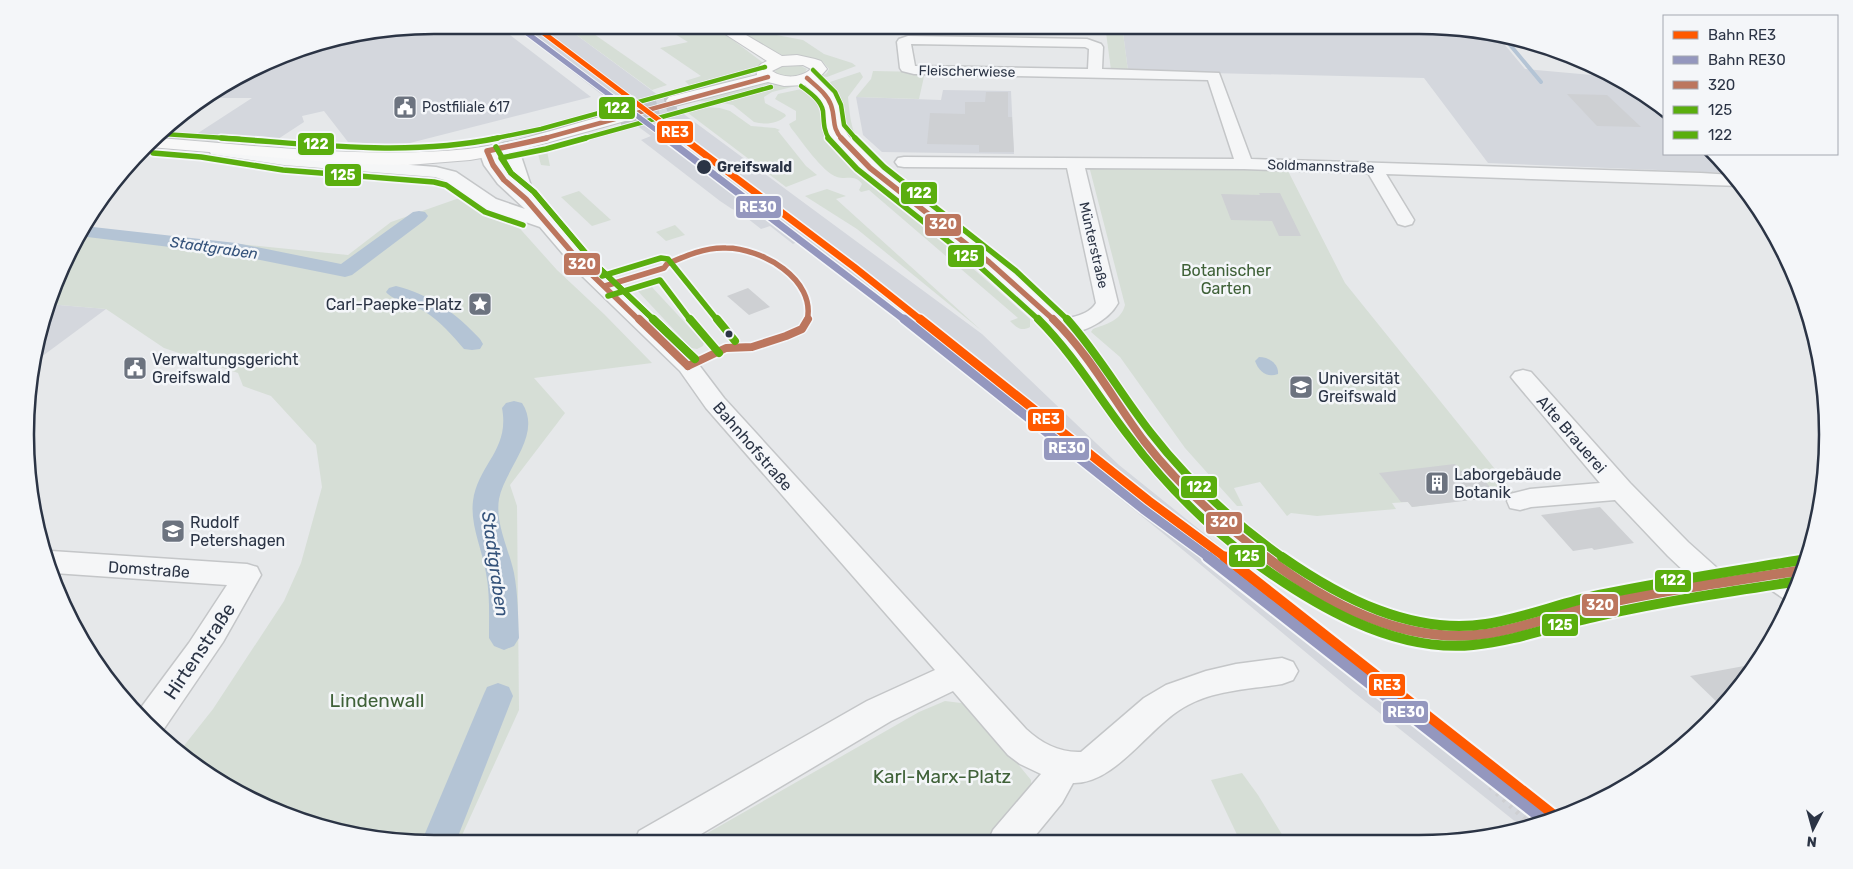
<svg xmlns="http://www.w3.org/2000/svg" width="1853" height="869" viewBox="0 0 1853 869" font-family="Rubik,sans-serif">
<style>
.built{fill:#d4d7dd}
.green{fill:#d6ded6}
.water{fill:#b4c4d5}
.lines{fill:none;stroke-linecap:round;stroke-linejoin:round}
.stream{stroke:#b4c4d5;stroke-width:4}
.canal{fill:#b4c4d5;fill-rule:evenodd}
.building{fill:#ced0d3}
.secondary-tunnel{stroke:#c1c4c9;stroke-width:16;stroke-dasharray:16 8;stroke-linecap:butt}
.minor-casing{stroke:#c4c6c8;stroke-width:3}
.secondary-casing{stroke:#c4c6c8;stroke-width:2}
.minor{fill:#f5f6f7;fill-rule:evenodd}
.secondary{fill:#f8f8f8;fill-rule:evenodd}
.rail{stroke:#cecfd2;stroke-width:5;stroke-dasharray:3 6;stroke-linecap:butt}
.bus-1-far3-casing{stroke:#f4f6f9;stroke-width:6}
.bus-1-far2-casing{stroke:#f4f6f9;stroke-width:9}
.bus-1-far1-casing{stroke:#f4f6f9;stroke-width:11}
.bus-1-casing{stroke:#f4f6f9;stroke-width:14}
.bus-2-far3-casing{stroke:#f4f6f9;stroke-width:6}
.bus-2-far2-casing{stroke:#f4f6f9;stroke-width:9}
.bus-2-far1-casing{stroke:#f4f6f9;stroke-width:11}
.bus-2-casing{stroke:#f4f6f9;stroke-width:14}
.bus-3-far3-casing{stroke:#f4f6f9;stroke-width:6}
.bus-3-far2-casing{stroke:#f4f6f9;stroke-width:9}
.bus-3-far1-casing{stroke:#f4f6f9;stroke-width:11}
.bus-3-casing{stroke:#f4f6f9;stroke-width:14}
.bus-1-far3{stroke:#bc765e;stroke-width:4.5}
.bus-1-far2{stroke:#bc765e;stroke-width:5.5}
.bus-1-far1{stroke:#bc765e;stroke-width:8}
.bus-1{stroke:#bc765e;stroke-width:10}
.bus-2-far3{stroke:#5aae0e;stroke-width:4.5}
.bus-2-far2{stroke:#5aae0e;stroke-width:5.5}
.bus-2-far1{stroke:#5aae0e;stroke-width:8}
.bus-2{stroke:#5aae0e;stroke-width:10}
.bus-3-far3{stroke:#5aae0e;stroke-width:4.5}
.bus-3-far2{stroke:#5aae0e;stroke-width:5.5}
.bus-3-far1{stroke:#5aae0e;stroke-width:8}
.bus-3{stroke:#5aae0e;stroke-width:10}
.rail-1-far3-casing{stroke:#f4f6f9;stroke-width:7}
.rail-1-far2-casing{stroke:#f4f6f9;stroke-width:10}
.rail-1-far1-casing{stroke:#f4f6f9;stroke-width:12}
.rail-1-casing{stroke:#f4f6f9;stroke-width:15}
.rail-2-far3-casing{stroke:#f4f6f9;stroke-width:7}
.rail-2-far2-casing{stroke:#f4f6f9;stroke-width:10}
.rail-2-far1-casing{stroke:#f4f6f9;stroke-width:12}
.rail-2-casing{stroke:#f4f6f9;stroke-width:15}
.rail-1-far3{stroke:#ff5900;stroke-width:5}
.rail-1-far2{stroke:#ff5900;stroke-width:7}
.rail-1-far1{stroke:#ff5900;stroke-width:9}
.rail-1{stroke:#ff5900;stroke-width:11}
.rail-2-far3{stroke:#9497be;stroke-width:5}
.rail-2-far2{stroke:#9497be;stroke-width:7}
.rail-2-far1{stroke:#9497be;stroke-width:9}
.rail-2{stroke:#9497be;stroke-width:11}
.stop-dot{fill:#2b3445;stroke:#f4f6f9;stroke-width:2}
.labels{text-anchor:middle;stroke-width:5;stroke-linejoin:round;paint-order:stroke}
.far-street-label{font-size:14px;fill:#2b3445;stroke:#f4f6f9}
.far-poi-label{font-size:14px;fill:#2b3445;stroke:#f4f6f9;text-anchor:start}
.far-stop-label{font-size:14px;font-weight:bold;fill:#2b3445;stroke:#f4f6f9;text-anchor:start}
.far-water-label{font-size:15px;font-style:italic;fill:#34527a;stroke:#f4f6f9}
.park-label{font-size:16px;fill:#3f6138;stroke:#f4f6f9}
.poi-label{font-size:16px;fill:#2b3445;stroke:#f4f6f9;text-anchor:start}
.street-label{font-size:16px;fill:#2b3445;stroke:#f4f6f9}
.water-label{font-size:18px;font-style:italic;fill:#34527a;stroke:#f4f6f9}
.near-street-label{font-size:19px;fill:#2b3445;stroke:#f4f6f9}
.near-park-label{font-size:19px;fill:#3f6138;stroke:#f4f6f9}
.rim{fill:none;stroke:#2b3445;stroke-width:2.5}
.line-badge{stroke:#f4f6f9;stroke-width:2}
.badge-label{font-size:14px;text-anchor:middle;font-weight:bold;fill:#fff}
</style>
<rect width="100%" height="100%" fill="#e6e8ea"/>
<g class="built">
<path d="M435,25H497L591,97L402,145L348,142L324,111L302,116L304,122L275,141L195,135L252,98H219L173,123L185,110L303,47Z"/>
<path d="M513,25H563L982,334L1119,465L1292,604L1565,815L1522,827L1351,690L1165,535L815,252L799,241L793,244L770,226L761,229L738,211L732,209L720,201L654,150L641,140L651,136L610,106L615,105Z"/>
<path d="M1122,25H1419L1495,33L1525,69L1614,77L1646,94L1664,109V154H1715L1731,173L1488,163L1424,78L1128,71Z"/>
<path d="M943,90L1011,91L1014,154L882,152L863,135L856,97L941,100Z"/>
<path d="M48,304L106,309L33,363V354Z"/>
</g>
<g class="green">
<path d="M563,25H581L667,85L652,90Z"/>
<path d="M660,25H709L729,37L762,62L756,71L750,75L691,93L683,88L690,86L685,81L701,76L660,48L688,42Z"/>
<path d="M726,25H735L744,29L803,40L824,54L852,63L856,66L827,77L822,76L827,73L829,69L823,62L782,55Z"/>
<path d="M1105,25H1122L1128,71L1111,70Z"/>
<path d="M784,65H799L807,69C801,79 785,78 775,73L776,68Z"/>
<path d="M873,71L925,72L919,99L856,97L871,79Z"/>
<path d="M860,72L863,77L848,97C850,119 852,139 868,154C879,164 890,171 898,185L848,140L843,102L830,82Z"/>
<path d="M771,82L800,85L772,92L764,97L765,103L785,114L786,116C777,124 765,125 754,122L733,105L717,102L693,101Z"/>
<path d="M806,88C819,102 821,113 822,131L824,132L828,142L840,156L960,257L1030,319V327C1021,332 1016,327 1010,321L1018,318L869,190L861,192L859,190L862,184C855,174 846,180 837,177C822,172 801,140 791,128L789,124L796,120V111L775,99L778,94Z"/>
<path d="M703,107L720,108L730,111L751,126L775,128L780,130L778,131L806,166L817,175L786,187L688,113L687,110Z"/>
<path d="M613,128L616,130L547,151L550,166L541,165L538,154L555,145Z"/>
<path d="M1089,166L1287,169L1345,283L1515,494L1412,507L1408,502L1392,503L1396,509L1317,516L1291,513L1287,516L1260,482L1234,488L1243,506H1237L1185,448L1120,357L1091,332L1093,329C1106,324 1121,321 1125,305Z"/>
<path d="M827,189L846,196L836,199L982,331L857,229L805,196Z"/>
<path d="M579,191L611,220L592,226L561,197Z"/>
<path d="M465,196L493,213L514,222L557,270L604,314L652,363L534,378L565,413L510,485L517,506L519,710L458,844H434L354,836L278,813L207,775L179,752L213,709L284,601L301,563L322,487L316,445L271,396L243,386L238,373L164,348L106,309L48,304L56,278L83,228L348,255L391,222Z"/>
<path d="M675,225L685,235L666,241L656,232Z"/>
<path d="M645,282L649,284L704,343L703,346L697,349L691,348L635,288L637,284Z"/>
<path d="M945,701L969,704L1031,780C1033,810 1007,824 987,842L690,843L919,712Z"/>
<path d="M1242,773L1258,795L1286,841H1240L1211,780Z"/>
</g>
<path class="water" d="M1259,357C1269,357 1279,364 1278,374C1267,378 1259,372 1255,361Z"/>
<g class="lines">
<g class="stream">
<path d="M684,31L692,29L685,25"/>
<path d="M1501,34L1541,82"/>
</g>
<g class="canal">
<path d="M419,211L425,212L428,216L425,220L352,275L345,277L236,255L79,236L84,226L236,243L341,264L413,212Z"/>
<path d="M396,286C431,295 456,313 480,339L483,344L480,349L472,350L464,349C452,335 440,321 424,311C414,305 392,300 386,292L389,288Z"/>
<path d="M514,401L522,403C543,435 505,468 499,499C495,524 509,549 514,573C518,594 518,616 519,638L514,646L504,650L494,646L489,638C489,616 490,594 486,573C482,549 470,525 473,501C478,464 510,450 502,408L506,403Z"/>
<path d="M498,683L509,687L513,696L455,844L421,843L483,696L487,687Z"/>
</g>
</g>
<g class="building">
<path d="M986,92H1008V117H1012L1014,152H979V145L927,144L930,113L965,114V102H985Z"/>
<path d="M1567,94L1607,95L1641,127L1597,126Z"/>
<path d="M1259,193H1280L1301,236H1279L1272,221L1231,220L1221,194L1260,195Z"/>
<path d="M748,288L770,307L749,315L727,296Z"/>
<path d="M1455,464L1461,471L1476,470L1498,497L1412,507L1408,502H1401L1379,473Z"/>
<path d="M1600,507L1634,543L1594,550L1592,548L1573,551L1541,515Z"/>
<path d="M1755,664L1743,684L1721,706L1690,676Z"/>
</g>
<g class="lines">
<path class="secondary-tunnel" d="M619,117L675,101"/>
<g class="minor-casing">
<g id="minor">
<path d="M908,36L1087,39L1101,44L1103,47L1102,69L1219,73L1251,159L1701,173L1733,175L1741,186L1386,174L1414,220L1412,224L1405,226L1398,224L1368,173L1244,169L1085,168L1118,303C1108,322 1076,338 1054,333L1051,328C1060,315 1086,320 1096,303L1067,168L904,167L898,166L895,162L898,158L904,157L1234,159L1208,80L914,74L902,71L900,68L897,42L899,39ZM911,44L1085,47L1089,49L1088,69L915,66Z"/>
<path d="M510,142L516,143L518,147L535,198L594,266L696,361L724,398L1026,729C1041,743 1060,753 1081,752L1144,698L1166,685L1206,671L1236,664L1282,658L1293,662L1298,671L1293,680L1282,684C1251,689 1216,690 1188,705C1150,724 1117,784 1073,783L1062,803L1030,842H988L993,830L1041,774L1020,764L1008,755L953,691L891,721L686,843H634L639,831L867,701L935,670L706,408L680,371L580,274L540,227L482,207L444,180L435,177L284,165L217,155L211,154L209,150L211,146L217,145L284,155L436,167L456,172L496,199L525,209L498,184L484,165L479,151L481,147H493L510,176L502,147L504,143Z"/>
<path d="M1523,370L1531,372L1630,483L1688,542L1726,576L1731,584L1726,592L1716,595L1706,592L1668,556L1615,500L1531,507L1520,510L1510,508L1507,501L1510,494L1530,489L1600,483L1515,382L1511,377L1515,372Z"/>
<path d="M51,551L247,564L257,567L261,575L223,642L159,736L145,724L137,713L189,643L227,585L54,573L48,552Z"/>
<path d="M1771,564L1781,567L1800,580L1790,603L1761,583L1757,575L1761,567Z"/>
</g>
</g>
<g class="secondary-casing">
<g id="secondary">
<path d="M711,25H729L782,56L797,55L815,59L821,61L827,69L818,79C827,87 837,96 841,108C845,122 840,128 853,141C875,165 902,183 928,203C971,237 1016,270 1055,308C1094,345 1120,391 1153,433C1178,465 1208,493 1239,519C1300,570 1367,617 1449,622C1498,625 1545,604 1592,594C1662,578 1733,569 1803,558L1807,559L1799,583C1732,594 1664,603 1597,618C1549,629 1501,652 1451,650C1360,646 1282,591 1216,533C1186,507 1158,479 1134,447C1105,409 1084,366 1051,331C1008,286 958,247 910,208C887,190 863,174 843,152C836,145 828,137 825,127C823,121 825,115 824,109C821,98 812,91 805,85L784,86L768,82L675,106L669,105L666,101L669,97L757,75L756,70L761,64L767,61ZM803,65L811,69C801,78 784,79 772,71L782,66Z"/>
<path d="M619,112L625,113L628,117L625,121L510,153L470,160L408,165L352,164L150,147L159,138C262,146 365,159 468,149C520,143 569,124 619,112Z"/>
</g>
</g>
<use href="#minor" class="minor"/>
<use href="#secondary" class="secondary"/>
<path class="rail" d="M1490,787L1531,825"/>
<g class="bus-1-far3-casing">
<g id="bus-1-far3">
<path d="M807,78C816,86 827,94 831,105C836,119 831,127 842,139"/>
<path d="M542,139L768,77"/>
</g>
</g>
<g class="bus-1-far2-casing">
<g id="bus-1-far2">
<path d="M547,138L487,151L493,165L504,180L526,199L587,270L640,321"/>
<path d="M841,138L870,168L989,262L1055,321"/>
<path d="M605,286L664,268L667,264C685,256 705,247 726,248C761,248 817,279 807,321"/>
</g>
</g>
<g class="bus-1-far1-casing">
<g id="bus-1-far1">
<path d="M639,319L688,366"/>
<path d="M1053,319C1090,355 1114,401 1144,441C1179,486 1222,524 1268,558"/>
<path d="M688,366L726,348L752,347L786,336L802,329L808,319"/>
</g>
</g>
<g class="bus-1-casing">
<path id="bus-1" d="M1266,557C1327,604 1405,645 1485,634C1522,629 1558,614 1594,606C1663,590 1733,581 1803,570"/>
</g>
<g class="bus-2-far3-casing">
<g id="bus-2-far3">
<path d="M801,86C809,92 821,100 823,111C824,121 823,129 829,139"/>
<path d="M582,139L771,87"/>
</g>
</g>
<g class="bus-2-far2-casing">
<g id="bus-2-far2">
<path d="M586,138L546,149L501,158L511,173L534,192L594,263L655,321"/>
<path d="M828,138L857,169L978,265L1040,321"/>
<path d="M153,153L201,157L283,170L434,182L446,185L485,212L523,225"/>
<path d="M608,296L660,280L691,321"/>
</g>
</g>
<g class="bus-2-far1-casing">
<g id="bus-2-far1">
<path d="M653,319L695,359"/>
<path d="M690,319L719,353"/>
<path d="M1038,319C1073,354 1097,395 1127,434C1162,481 1203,523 1250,558"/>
</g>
</g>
<g class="bus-2-casing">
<path id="bus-2" d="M1248,557C1310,603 1392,653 1473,645C1516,641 1556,625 1598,616C1665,601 1732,591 1800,581"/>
</g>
<g class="bus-3-far3-casing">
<g id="bus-3-far3">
<path d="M813,70L835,92L841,105L844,125L856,139"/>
<path d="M163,134L240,139"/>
<path d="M492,139L541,129L765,67"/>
</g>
</g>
<g class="bus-3-far2-casing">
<g id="bus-3-far2">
<path d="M221,138C313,144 407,157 498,138"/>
<path d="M855,138L884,167L1016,271L1069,321"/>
<path d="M496,147L511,173L534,192L594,263L655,321"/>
<path d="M602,276L661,258L668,259L718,321"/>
</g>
</g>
<g class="bus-3-far1-casing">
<g id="bus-3-far1">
<path d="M653,319L695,359"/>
<path d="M717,319L735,341"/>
<path d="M1067,319C1099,355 1122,396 1151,433C1188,481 1235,523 1284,558"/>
</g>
</g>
<g class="bus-3-casing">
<path id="bus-3" d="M1282,557C1341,598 1411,635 1486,624C1524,618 1561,603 1599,595C1666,581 1734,571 1801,560"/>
</g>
<use href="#bus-1-far3" class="bus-1-far3"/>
<use href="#bus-1-far2" class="bus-1-far2"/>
<use href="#bus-1-far1" class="bus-1-far1"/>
<use href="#bus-1" class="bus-1"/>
<use href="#bus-2-far3" class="bus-2-far3"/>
<use href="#bus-2-far2" class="bus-2-far2"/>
<use href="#bus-2-far1" class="bus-2-far1"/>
<use href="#bus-2" class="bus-2"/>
<use href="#bus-3-far3" class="bus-3-far3"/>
<use href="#bus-3-far2" class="bus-3-far2"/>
<use href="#bus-3-far1" class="bus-3-far1"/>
<use href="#bus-3" class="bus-3"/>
<g class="rail-1-far3-casing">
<path id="rail-1-far3" d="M533,25L684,139"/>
</g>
<g class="rail-1-far2-casing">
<path id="rail-1-far2" d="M683,138L854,267L922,321"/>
</g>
<g class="rail-1-far1-casing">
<path id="rail-1-far1" d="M920,319L1149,501L1226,558"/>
</g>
<g class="rail-1-casing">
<path id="rail-1" d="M1225,557L1557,818"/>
</g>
<g class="rail-2-far3-casing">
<path id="rail-2-far3" d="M527,33L668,139"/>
</g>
<g class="rail-2-far2-casing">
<path id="rail-2-far2" d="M666,138L906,321"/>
</g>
<g class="rail-2-far1-casing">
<path id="rail-2-far1" d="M904,319L1143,509L1210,558"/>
</g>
<g class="rail-2-casing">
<path id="rail-2" d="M1208,557L1545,821"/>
</g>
<use href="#rail-1-far3" class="rail-1-far3"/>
<use href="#rail-1-far2" class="rail-1-far2"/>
<use href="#rail-1-far1" class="rail-1-far1"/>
<use href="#rail-1" class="rail-1"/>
<use href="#rail-2-far3" class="rail-2-far3"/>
<use href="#rail-2-far2" class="rail-2-far2"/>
<use href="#rail-2-far1" class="rail-2-far1"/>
<use href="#rail-2" class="rail-2"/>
</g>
<defs>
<g id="civic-square" transform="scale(1.25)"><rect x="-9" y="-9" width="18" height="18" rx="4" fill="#6c737f" stroke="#f4f6f9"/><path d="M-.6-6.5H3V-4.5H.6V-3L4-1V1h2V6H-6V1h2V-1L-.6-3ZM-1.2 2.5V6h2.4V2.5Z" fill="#fff"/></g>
<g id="sight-square" transform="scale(1.25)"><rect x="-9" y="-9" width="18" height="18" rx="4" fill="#6c737f" stroke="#f4f6f9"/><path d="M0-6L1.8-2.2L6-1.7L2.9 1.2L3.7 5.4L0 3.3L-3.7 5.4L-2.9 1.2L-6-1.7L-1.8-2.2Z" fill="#fff"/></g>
<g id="university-square" transform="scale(1.25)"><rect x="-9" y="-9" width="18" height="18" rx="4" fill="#6c737f" stroke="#f4f6f9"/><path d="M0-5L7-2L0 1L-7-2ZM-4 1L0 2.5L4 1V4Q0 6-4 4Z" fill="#fff"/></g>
<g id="building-square" transform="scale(1.25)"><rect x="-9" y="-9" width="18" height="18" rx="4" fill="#6c737f" stroke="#f4f6f9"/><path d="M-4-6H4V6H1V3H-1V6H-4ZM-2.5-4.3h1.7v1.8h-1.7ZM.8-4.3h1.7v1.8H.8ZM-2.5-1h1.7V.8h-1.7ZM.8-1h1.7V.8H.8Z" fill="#fff"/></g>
<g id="school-square" transform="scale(1.25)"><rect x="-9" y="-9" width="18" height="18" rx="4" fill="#6c737f" stroke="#f4f6f9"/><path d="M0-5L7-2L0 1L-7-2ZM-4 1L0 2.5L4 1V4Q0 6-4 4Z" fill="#fff"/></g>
</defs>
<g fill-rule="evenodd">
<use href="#civic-square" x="405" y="107"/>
<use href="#sight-square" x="480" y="304"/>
<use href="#civic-square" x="135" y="368"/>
<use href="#university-square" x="1301" y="387"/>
<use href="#building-square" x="1437" y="483"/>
<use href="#school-square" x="173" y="531"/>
</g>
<g class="stop-dot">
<circle cx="704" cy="167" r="8"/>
<circle cx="729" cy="334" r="4.5"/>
</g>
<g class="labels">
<g class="far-street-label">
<text transform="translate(967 71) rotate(1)" y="5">Fleischerwiese</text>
<text transform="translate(1321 166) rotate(2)" y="5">Soldmannstraße</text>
<text transform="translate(1094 245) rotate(77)" y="5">Münterstraße</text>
</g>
<g class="far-poi-label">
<text x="422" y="112">Postfiliale 617</text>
</g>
<g class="far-stop-label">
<text x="717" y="172">Greifswald</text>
</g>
<g class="far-water-label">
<text transform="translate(214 248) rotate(8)" y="5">Stadtgraben</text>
</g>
<g class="park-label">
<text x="1226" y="276">Botanischer<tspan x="1226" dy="18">Garten</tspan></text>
</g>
<g class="poi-label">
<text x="462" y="310" text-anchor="end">Carl-Paepke-Platz</text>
<text x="152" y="365">Verwaltungsgericht<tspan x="152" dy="18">Greifswald</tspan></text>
<text x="1318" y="384">Universität<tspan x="1318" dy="18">Greifswald</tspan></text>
<text x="1454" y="480">Laborgebäude<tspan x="1454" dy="18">Botanik</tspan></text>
<text x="190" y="528">Rudolf<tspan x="190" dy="18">Petershagen</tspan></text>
</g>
<g class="street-label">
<text transform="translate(1572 434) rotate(49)" y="6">Alte Brauerei</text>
<text transform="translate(753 446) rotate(49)" y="6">Bahnhofstraße</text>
<text transform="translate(149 569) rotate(4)" y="6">Domstraße</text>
</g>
<g class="water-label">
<text transform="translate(495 564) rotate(82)" y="6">Stadtgraben</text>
</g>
<g class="near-street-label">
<text transform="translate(199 651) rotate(-56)" y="7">Hirtenstraße</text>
</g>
<g class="near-park-label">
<text x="377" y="707">Lindenwall</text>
<text x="942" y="783">Karl-Marx-Platz</text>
</g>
</g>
<path d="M0 0H1853V869H0ZM434 34H1419A400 400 0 0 1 1819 434V435A400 400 0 0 1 1419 835H434A400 400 0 0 1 34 435V434A400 400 0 0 1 434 34Z" fill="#f4f6f9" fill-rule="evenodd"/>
<path class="rim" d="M434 34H1419A400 400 0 0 1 1819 434V435A400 400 0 0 1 1419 835H434A400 400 0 0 1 34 435V434A400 400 0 0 1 434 34Z"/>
<g class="line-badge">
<rect x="598" y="96" width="38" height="24" rx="5" fill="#5aae0e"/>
<rect x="656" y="120" width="38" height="24" rx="5" fill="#ff5900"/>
<rect x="297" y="132" width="38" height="24" rx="5" fill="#5aae0e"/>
<rect x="324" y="163" width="38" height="24" rx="5" fill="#5aae0e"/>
<rect x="900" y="181" width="38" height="24" rx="5" fill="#5aae0e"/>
<rect x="735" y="195" width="47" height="24" rx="5" fill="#9497be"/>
<rect x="924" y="213" width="38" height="24" rx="5" fill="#bc765e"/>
<rect x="947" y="244" width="38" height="24" rx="5" fill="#5aae0e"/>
<rect x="563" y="252" width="38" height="24" rx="5" fill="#bc765e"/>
<rect x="1027" y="408" width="38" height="24" rx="5" fill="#ff5900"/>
<rect x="1043" y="437" width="47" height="24" rx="5" fill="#9497be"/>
<rect x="1180" y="475" width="38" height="24" rx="5" fill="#5aae0e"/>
<rect x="1205" y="511" width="38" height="24" rx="5" fill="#bc765e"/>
<rect x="1228" y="544" width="38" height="24" rx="5" fill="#5aae0e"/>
<rect x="1654" y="569" width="38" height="24" rx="5" fill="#5aae0e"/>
<rect x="1581" y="593" width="38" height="24" rx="5" fill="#bc765e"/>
<rect x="1541" y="613" width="38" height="24" rx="5" fill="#5aae0e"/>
<rect x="1368" y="673" width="38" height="24" rx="5" fill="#ff5900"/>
<rect x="1382" y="700" width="47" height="24" rx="5" fill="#9497be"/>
</g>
<g class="badge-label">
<text x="617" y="113">122</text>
<text x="675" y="137">RE3</text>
<text x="316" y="149">122</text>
<text x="343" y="180">125</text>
<text x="919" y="198">122</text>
<text x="758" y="212">RE30</text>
<text x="943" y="229">320</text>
<text x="966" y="261">125</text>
<text x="582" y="269">320</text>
<text x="1046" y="424">RE3</text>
<text x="1067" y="453">RE30</text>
<text x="1199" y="492">122</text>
<text x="1224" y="527">320</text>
<text x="1247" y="561">125</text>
<text x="1673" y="585">122</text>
<text x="1600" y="610">320</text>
<text x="1560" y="630">125</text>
<text x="1387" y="690">RE3</text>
<text x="1406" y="717">RE30</text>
</g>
<rect x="1663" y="15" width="175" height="140" fill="#f4f6f9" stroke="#a4a8b1"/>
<rect x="1673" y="31" width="25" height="8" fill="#ff5900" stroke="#a4a8b1"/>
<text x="1708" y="40" font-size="15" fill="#2b3445">Bahn RE3</text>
<rect x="1673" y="56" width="25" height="8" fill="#9497be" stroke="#a4a8b1"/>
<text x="1708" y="65" font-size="15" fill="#2b3445">Bahn RE30</text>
<rect x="1673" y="81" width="25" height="8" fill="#bc765e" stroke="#a4a8b1"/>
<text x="1708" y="90" font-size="15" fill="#2b3445">320</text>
<rect x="1673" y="106" width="25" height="8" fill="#5aae0e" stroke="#a4a8b1"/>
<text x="1708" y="115" font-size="15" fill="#2b3445">125</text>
<rect x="1673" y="131" width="25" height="8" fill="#5aae0e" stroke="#a4a8b1"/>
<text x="1708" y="140" font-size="15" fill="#2b3445">122</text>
<g transform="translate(1813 829) rotate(186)" stroke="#f4f6f9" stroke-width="4" paint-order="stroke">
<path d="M0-4L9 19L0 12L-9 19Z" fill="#2b3445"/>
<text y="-8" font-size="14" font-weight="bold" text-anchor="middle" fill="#2b3445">N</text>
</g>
</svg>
